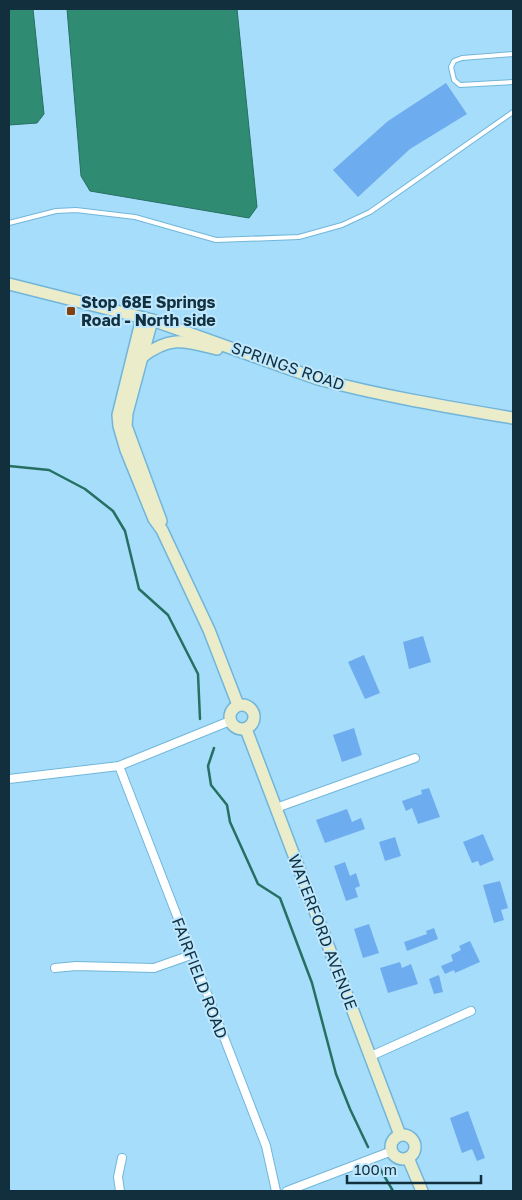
<svg xmlns="http://www.w3.org/2000/svg" width="522" height="1200" viewBox="0 0 522 1200" font-family="'Golos Text',sans-serif">
<style>
.water{fill:#2f8c73;stroke:#267063}
.lines{fill:none;stroke-linecap:round;stroke-linejoin:round}
.stream{stroke:#267063;stroke-width:2.5}
.building{fill:#6eacf0}
.lane-casing{stroke:#71b6da;stroke-width:6}
.street-casing{stroke:#71b6da;stroke-width:10}
.secondary-casing{stroke:#71b6da;stroke-width:14}
.lane{stroke:#fff;stroke-width:4}
.street{stroke:#fff;stroke-width:8}
.secondary{stroke:#ebecc9;stroke-width:11}
.poi-dot{fill:#83410f;stroke:#bfe8fe;stroke-width:2}
.labels{text-anchor:middle;stroke-width:4;stroke-linejoin:round;paint-order:stroke}
.poi-label{font-size:16px;font-weight:bold;fill:#112f3d;stroke:#bfe8fe;text-anchor:start}
.street-label{font-size:16px;fill:#112f3d;stroke:#bfe8fe}
</style>
<rect width="100%" height="100%" fill="#a6ddfa"/>
<g class="water">
<path d="M9,9H33L44,114L37,123L9,125Z"/>
<path d="M67,9H237L257,207L249,218L90,191L81,176Z"/>
</g>
<g class="lines">
<g class="stream">
<path d="M9,466L49,470L85,489L113,511L125,531L139,589L168,615L198,674L200,719"/>
<path d="M214,748L208,766L211,785L227,805L230,822L258,884L280,898L312,983L336,1074L350,1109L368,1147"/>
<path d="M379,1167L393,1191"/>
</g>
</g>
<g class="building">
<path d="M446,83L467,114L410,149L358,197L333,170L388,121Z"/>
<path d="M423,636L431,662L409,669L403,642Z"/>
<path d="M364,655L380,693L365,699L348,662Z"/>
<path d="M354,728L362,755L342,762L333,735Z"/>
<path d="M429,788L440,817L418,824L412,808L406,811L402,801L422,794L421,790Z"/>
<path d="M347,809L352,822L361,818L365,829L325,843L316,820Z"/>
<path d="M483,834L494,860L480,866L478,861L472,863L463,842Z"/>
<path d="M395,837L401,856L385,861L379,842Z"/>
<path d="M345,862L350,876L356,873L360,886L355,888L358,897L346,901L334,866Z"/>
<path d="M500,881L508,908L501,910L504,920L494,923L483,885Z"/>
<path d="M369,924L379,953L363,958L354,929Z"/>
<path d="M434,928L438,939L407,951L404,942L427,934L426,931Z"/>
<path d="M470,941L480,962L455,973L454,970L445,974L441,966L453,961L451,955L461,950L459,946Z"/>
<path d="M400,962L402,968L411,964L418,984L388,993L380,968Z"/>
<path d="M439,975L443,992L434,994L429,979Z"/>
<path d="M468,1111L485,1158L477,1161L472,1149L462,1153L450,1118Z"/>
</g>
<g class="lines">
<g class="lane-casing">
<g id="lane">
<path d="M513,54L462,58L454,61L451,67L454,80L460,85L513,82"/>
<path d="M9,223L56,211L76,210L135,217L216,240L299,237L342,225L370,212L513,112"/>
</g>
</g>
<g class="street-casing">
<g id="street">
<path d="M119,766L266,1146L276,1191"/>
<path d="M9,779L119,766L230,721"/>
<path d="M276,808L415,758"/>
<path d="M55,968L76,966L154,968L191,955"/>
<path d="M371,1056L471,1011"/>
<path d="M120,1191L118,1177L122,1158"/>
<path d="M287,1191L392,1151"/>
</g>
</g>
<g class="secondary-casing">
<g id="secondary">
<path d="M9,284L152,320L318,379C382,396 448,407 513,418"/>
<path d="M142,318L118,415L119,426L126,450L154,519L162,530L209,630L238,705"/>
<path d="M152,320L127,413L126,426L161,521"/>
<path d="M142,357C171,335 185,341 217,349"/>
<circle cx="242" cy="717" r="12"/>
<path d="M246,729L400,1135"/>
<circle cx="403" cy="1147" r="12"/>
<path d="M408,1158L422,1191"/>
</g>
</g>
<use href="#lane" class="lane"/>
<use href="#street" class="street"/>
<use href="#secondary" class="secondary"/>
</g>
<rect class="poi-dot" x="66" y="306" width="10" height="10" rx="2.5"/>
<g class="labels">
<g class="poi-label">
<text x="81" y="308">Stop 68E Springs<tspan x="81" dy="18">Road - North side</tspan></text>
</g>
<g class="street-label">
<text transform="translate(288 366) rotate(19)" y="6">SPRINGS ROAD</text>
<text transform="translate(323 932) rotate(69)" y="6">WATERFORD AVENUE</text>
<text transform="translate(200 978) rotate(69)" y="6">FAIRFIELD ROAD</text>
</g>
</g>
<rect width="522" height="1200" fill="none" stroke="#112f3d" stroke-width="20"/>
<path d="M347 1175v8h134v-8" fill="none" stroke="#112f3d" stroke-width="2.5"/>
<text x="354" y="1175" font-size="15" fill="#112f3d" stroke="#bfe8fe" stroke-width="4" paint-order="stroke">100 m</text>
</svg>
